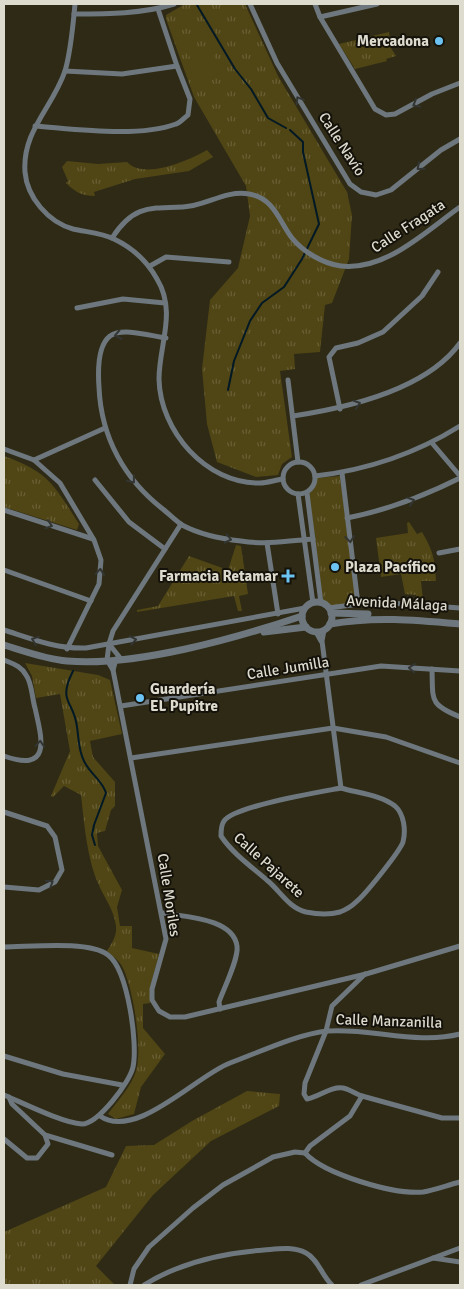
<svg xmlns="http://www.w3.org/2000/svg" width="464" height="1289" viewBox="0 0 464 1289" font-family="Signika,sans-serif">
<style>
.grass{fill:url(#grass-tufts)}
.pitch{fill:#504514}
.lines{fill:none;stroke-linecap:round;stroke-linejoin:round}
.stream{stroke:#011825;stroke-width:2}
.minor{stroke:#6d777d;stroke-width:5}
.tertiary{stroke:#6d777d;stroke-width:7}
.oneway{stroke:#333532}
.poi-dot{fill:#6cc3f2;stroke:#14120a;stroke-width:2}
.labels{text-anchor:middle;stroke-width:4;stroke-linejoin:round;paint-order:stroke}
.poi-label{font-size:15px;font-weight:bold;fill:#dddace;stroke:#14120a;text-anchor:end}
.street-label{font-size:15px;fill:#dddace;stroke:#14120a}
</style>
<defs>
<pattern id="grass-tufts" width="24" height="20" patternUnits="userSpaceOnUse" patternTransform="scale(1.25)"><rect width="24" height="20" fill="#504514"/><path d="M3 7l-1-3M5 7V3M7 7l1-3M15 17l-1-3M17 17v-4M19 17l1-3" fill="none" stroke="#695f35"/></pattern>
</defs>
<rect width="100%" height="100%" fill="#2e2a15"/>
<g class="grass">
<path d="M185,4H245L278,76L347,192L352,215L349,259L332,303L325,305L320,352L294,354L295,369L280,371L292,457L282,464L278,475L256,477L217,462L207,424L202,369L210,300L238,268L250,216L246,186L194,97L166,19V15Z"/>
<path d="M389,32L391,48L396,56L386,59L387,61L355,69L339,44Z"/>
<path d="M207,150L213,157L189,171L135,179L94,192L95,196C82,196 75,192 66,183L68,181L62,167L67,161L98,164L127,162C144,180 188,161 207,150Z"/>
<path d="M4,456C49,472 54,485 79,524L77,530L4,507Z"/>
<path d="M340,476L356,602L329,606L323,602L309,494L315,487L317,478Z"/>
<path d="M409,522L417,534L422,532C433,551 435,558 436,581H421L423,600L416,599V595L405,594L401,574L381,577L376,538L408,533L407,523Z"/>
<path d="M236,545L241,546L248,594L239,596L242,611H238L234,596L137,612V610L158,606L189,556L228,570Z"/>
<path d="M25,663L98,675L110,680L122,734L90,741L93,757L115,782V806L111,810L105,831L97,833L98,846L122,890L117,907L120,926H132V948L159,954L150,988V1003L143,1004V1028L165,1054L141,1087L134,1114L116,1119L108,1114C118,1100 131,1087 136,1071C143,1049 133,988 123,968C120,961 112,956 107,951C112,943 117,936 116,926C114,909 104,898 98,883C87,858 84,822 81,795L64,786L53,797L51,796L70,751L60,694L36,698L32,676Z"/>
<path d="M247,1091L280,1094L279,1106L211,1141L153,1195L96,1266L115,1285H4V1232L106,1187L126,1146L154,1145L192,1121Z"/>
</g>
<path class="pitch" d="M210,47L220,73L199,81L189,55Z"/>
<g class="lines">
<g class="stream">
<path d="M197,5L235,69L251,89L268,118L286,128"/>
<path d="M228,390L234,361L250,321L262,303L284,287L302,259L319,224L303,152V142L290,130"/>
<path d="M73,671C57,703 74,700 77,727C79,739 78,749 84,761C90,774 102,780 106,793L94,825L92,835L95,845"/>
</g>
<g class="minor">
<path d="M75,4C73,25 71,51 65,71C53,107 22,131 25,172C27,197 48,222 73,229C86,232 102,233 114,239C133,248 147,261 157,279C177,312 159,345 159,379C160,431 206,484 260,483C267,483 275,480 283,479"/>
<path d="M250,4L277,63L350,184L361,192L376,195L391,190L441,150L460,139"/>
<path d="M315,4L320,17L375,109L386,115L395,114L432,94L460,83"/>
<path d="M74,14C108,14 142,14 174,4"/>
<path d="M320,17L377,4"/>
<path d="M65,71L122,74L177,66"/>
<path d="M35,126C75,129 138,138 176,124C180,123 184,118 188,115L190,99L177,66L158,9"/>
<path d="M112,238C133,206 148,208 183,207C206,206 225,190 249,194C274,198 279,221 292,238C303,252 324,264 341,266C386,271 426,231 460,207"/>
<path d="M150,266L166,257L229,262"/>
<path d="M77,308L123,299L165,303"/>
<path d="M166,338C151,336 123,327 110,336C97,346 98,373 99,387C101,438 125,480 164,510C170,515 176,521 182,525C199,534 222,539 241,541C265,545 289,541 313,539"/>
<path d="M288,380L298,462"/>
<path d="M340,409L329,357L336,348L358,343L383,332L422,296L438,272"/>
<path d="M293,416C346,408 426,390 460,343"/>
<path d="M432,443L460,476"/>
<path d="M4,449L34,460L60,483L94,540L101,560L99,584L67,649"/>
<path d="M34,460L105,428"/>
<circle cx="299" cy="478" r="16"/>
<path d="M342,473L358,604"/>
<path d="M315,476C368,470 415,454 460,426"/>
<path d="M95,480L129,522L165,549"/>
<path d="M307,493L321,603"/>
<path d="M298,494L313,603"/>
<path d="M4,510L93,539"/>
<path d="M347,518C388,510 424,496 460,478"/>
<path d="M267,543L278,614"/>
<path d="M439,553L460,549"/>
<path d="M4,570L91,601"/>
<path d="M328,608L376,602L460,608"/>
<path d="M4,630C32,639 56,649 86,648L305,608"/>
<path d="M324,630L322,641L341,788"/>
<path d="M316,632L321,641"/>
<path d="M109,644L113,631L181,524"/>
<path d="M116,659L113,670L166,939L152,989V1000L159,1011L170,1017H185L366,974L460,946"/>
<path d="M4,660C13,664 21,666 26,675C32,683 32,698 35,708C42,739 52,773 4,756"/>
<path d="M432,669C433,701 429,704 460,717"/>
<path d="M113,670L107,660L109,644L121,659"/>
<path d="M121,706L381,666L460,671"/>
<path d="M131,758L333,728L386,737L460,763"/>
<path d="M341,788C358,793 381,795 395,806C404,814 406,830 403,842C400,851 365,895 356,902C352,906 345,910 340,912C329,915 316,914 306,912C289,908 280,891 268,881C252,867 233,854 221,836C221,832 221,825 224,821C234,806 320,792 341,788Z"/>
<path d="M4,812L47,826L55,837L62,870L55,882L39,890L4,887"/>
<path d="M163,913C185,917 233,918 237,946C239,959 223,990 219,1002L220,1009"/>
<path d="M4,947C29,947 89,940 108,955C128,970 138,1044 133,1067C130,1082 98,1124 82,1124C63,1123 23,1103 4,1095"/>
<path d="M4,1056L63,1074L122,1085"/>
<path d="M362,1096L442,1118H460"/>
<path d="M9,1097L12,1104L45,1135L112,1155"/>
<path d="M100,1116C136,1141 197,1075 230,1063C260,1052 297,1034 328,1031C372,1028 417,1045 460,1034"/>
<path d="M4,1139L27,1158H37L48,1144L45,1135"/>
<path d="M305,1153L310,1146L350,1116L362,1096C356,1094 349,1089 343,1088C331,1086 319,1097 307,1099L304,1094L305,1083L326,1031L332,1006L365,974"/>
<path d="M305,1153C324,1174 394,1195 423,1192C435,1190 448,1185 460,1182"/>
<path d="M433,1258L460,1262"/>
<path d="M130,1285L134,1269L149,1247L193,1208L223,1185L273,1157L295,1152L305,1153"/>
<path d="M144,1285C181,1262 222,1253 264,1250C277,1249 293,1246 306,1253C318,1259 322,1276 332,1285"/>
<path d="M361,1285L460,1248"/>
</g>
<g class="tertiary">
<circle cx="317" cy="617" r="15"/>
<path d="M331,613L368,614"/>
<path d="M330,624C374,616 416,620 460,624"/>
<path d="M264,632L306,627"/>
<path d="M4,645C24,651 45,659 67,661C135,667 237,638 302,616"/>
</g>
</g>
<defs><path id="oneway-chevron" d="M-2-3.5L2.5 0L-2 3.5" fill="none" stroke-width="1.6" stroke-linecap="round" stroke-linejoin="round" transform="scale(1.25)"/></defs>
<g class="oneway">
<use href="#oneway-chevron" transform="translate(299 100) rotate(-121)"/>
<use href="#oneway-chevron" transform="translate(416 104) rotate(150)"/>
<use href="#oneway-chevron" transform="translate(420 167) rotate(141)"/>
<use href="#oneway-chevron" transform="translate(118 335) rotate(168)"/>
<use href="#oneway-chevron" transform="translate(357 404) rotate(-18)"/>
<use href="#oneway-chevron" transform="translate(132 480) rotate(52)"/>
<use href="#oneway-chevron" transform="translate(411 501) rotate(-18)"/>
<use href="#oneway-chevron" transform="translate(49 525) rotate(18)"/>
<use href="#oneway-chevron" transform="translate(228 539) rotate(12)"/>
<use href="#oneway-chevron" transform="translate(350 539) rotate(83)"/>
<use href="#oneway-chevron" transform="translate(100 572) rotate(-85)"/>
<use href="#oneway-chevron" transform="translate(35 640) rotate(-161)"/>
<use href="#oneway-chevron" transform="translate(133 640) rotate(-10)"/>
<use href="#oneway-chevron" transform="translate(412 668) rotate(-176)"/>
<use href="#oneway-chevron" transform="translate(40 744) rotate(-86)"/>
<use href="#oneway-chevron" transform="translate(50 883) rotate(-33)"/>
</g>
<g class="poi-dot">
<circle cx="439" cy="41" r="5"/>
<circle cx="335" cy="567" r="5"/>
<path d="M285.5 568.5h5v5h5v5h-5v5h-5v-5h-5v-5h5z"/>
<circle cx="140" cy="698" r="5"/>
</g>
<g class="labels">
<g class="poi-label">
<text x="429" y="46">Mercadona</text>
<text x="345" y="572" text-anchor="start">Plaza Pacífico</text>
<text x="278" y="581">Farmacia Retamar</text>
<text x="150" y="694" text-anchor="start">Guardería<tspan x="150" dy="17">EL Pupitre</tspan></text>
</g>
<g class="street-label">
<text transform="translate(342 144) rotate(57)" y="5">Calle Navío</text>
<text transform="translate(408 226) rotate(-33)" y="5">Calle Fragata</text>
<text transform="translate(397 603) rotate(3)" y="5">Avenida Málaga</text>
<text transform="translate(288 668) rotate(-9)" y="5">Calle Jumilla</text>
<text transform="translate(269 865) rotate(42)" y="5">Calle Pajarete</text>
<text transform="translate(169 895) rotate(81)" y="5">Calle Moriles</text>
<text transform="translate(389 1021) rotate(2)" y="5">Calle Manzanilla</text>
</g>
</g>
<rect width="464" height="1289" fill="none" stroke="#dddace" stroke-width="10"/>
</svg>
